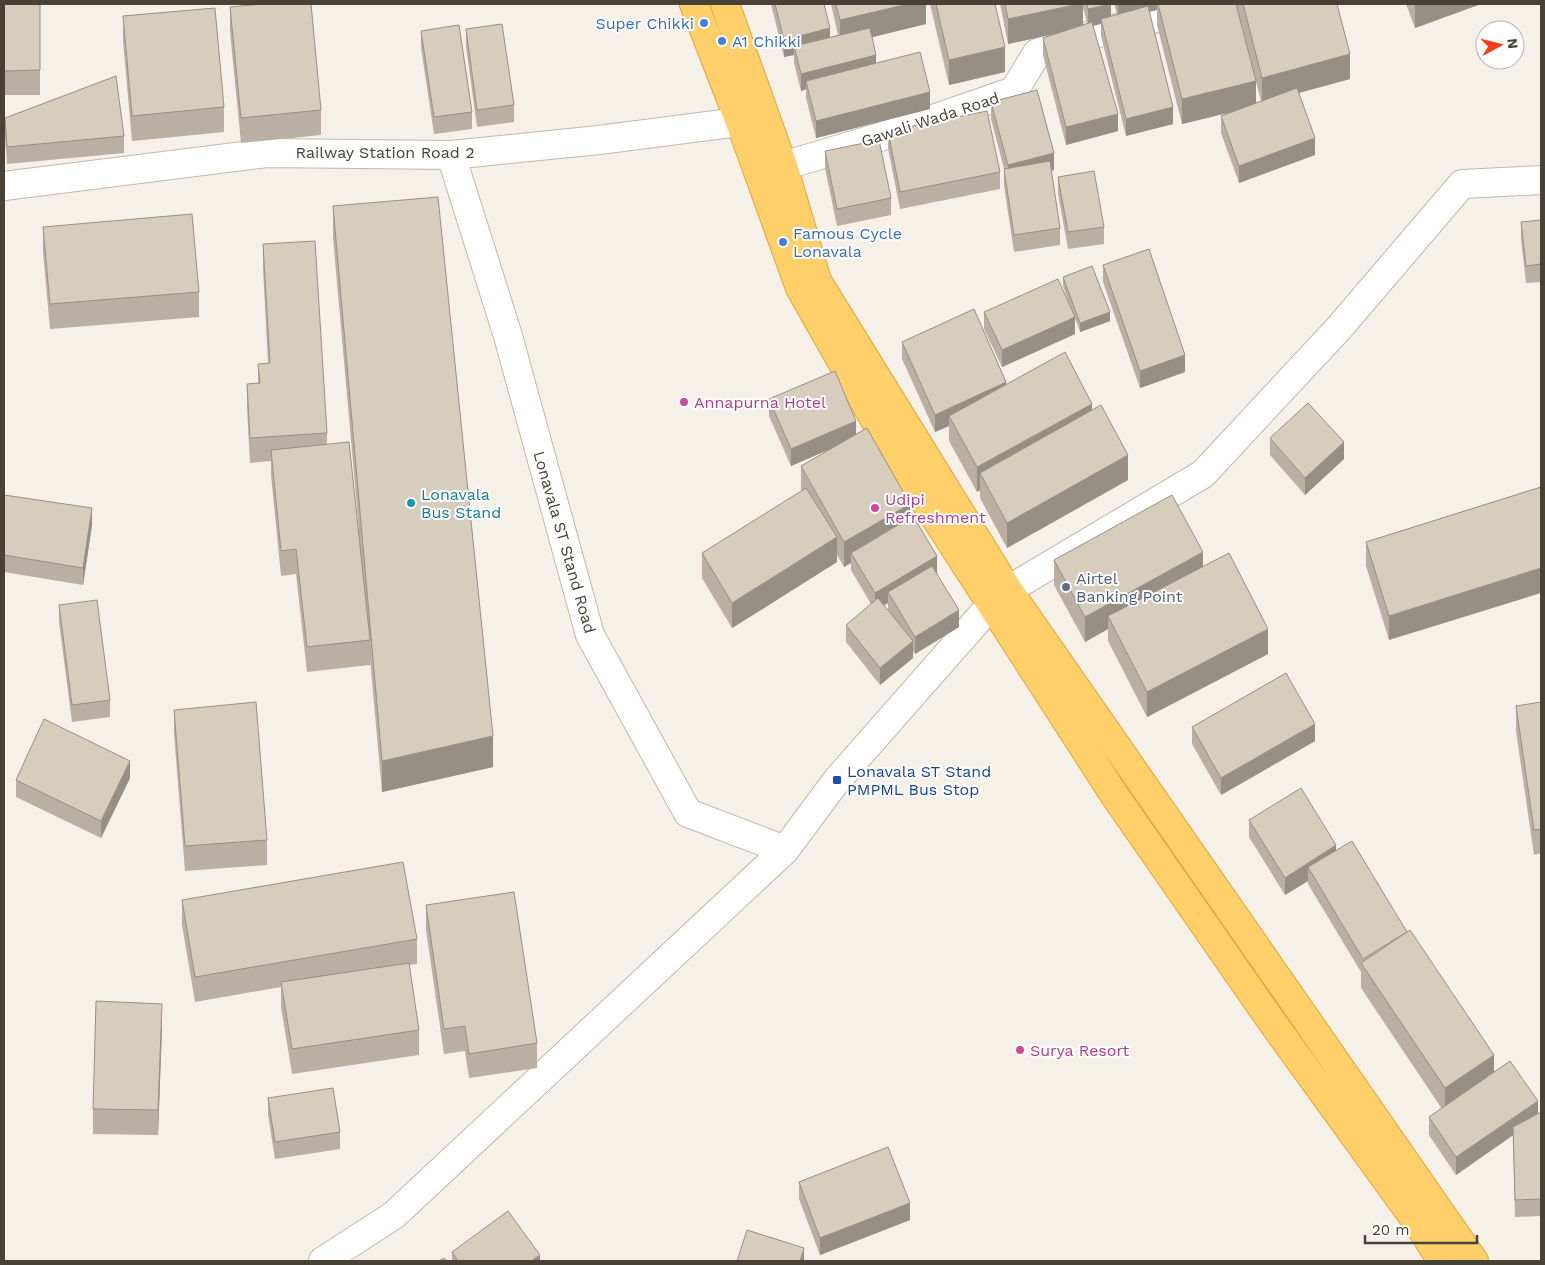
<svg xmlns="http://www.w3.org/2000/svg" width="1545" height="1265" viewBox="0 0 1545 1265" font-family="'Work Sans',sans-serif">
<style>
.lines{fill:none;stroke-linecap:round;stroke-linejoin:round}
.street-casing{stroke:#c1b9aa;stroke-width:30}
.highway-casing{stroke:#e3a533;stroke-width:30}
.street{stroke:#fff;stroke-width:28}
.highway{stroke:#ffcf69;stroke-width:28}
.wall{fill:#b9b0a3;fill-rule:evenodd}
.shaded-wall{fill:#969084}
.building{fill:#d7cdbd;stroke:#969084}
.shop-dot{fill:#3f7fe0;stroke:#fff;stroke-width:2}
.hotel-dot{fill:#d1479c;stroke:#fff;stroke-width:2}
.culture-dot{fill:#0f9aa8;stroke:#fff;stroke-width:2}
.service-dot{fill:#5c6f8a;stroke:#fff;stroke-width:2}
.transit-dot{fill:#1a4fb4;stroke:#fff;stroke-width:2}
.labels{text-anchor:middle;stroke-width:4;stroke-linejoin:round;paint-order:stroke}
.shop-label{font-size:16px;fill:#366cbe;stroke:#fff;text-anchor:start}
.street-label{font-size:16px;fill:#484236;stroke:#fff}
.hotel-label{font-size:16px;fill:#b23c85;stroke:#fff;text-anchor:start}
.culture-label{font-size:16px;fill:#0d838f;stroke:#fff;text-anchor:start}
.service-label{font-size:16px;fill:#4e5e75;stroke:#fff;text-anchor:start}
.transit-label{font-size:16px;fill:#164399;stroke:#fff;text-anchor:start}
</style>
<rect width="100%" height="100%" fill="#f5f1e8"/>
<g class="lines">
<g class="street-casing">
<g id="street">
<path d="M451,155L508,336L590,635L688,813L785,850"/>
<path d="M783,166L890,134L1014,91L1037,53L1069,41L1152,19L1233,4"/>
<path d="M4,186L267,153L451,155L599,140L762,119"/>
<path d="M323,1261L394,1215L785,850L837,780L991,605L1008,590L1203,474L1339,328L1462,184L1541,180"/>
</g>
</g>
<g class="highway-casing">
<g id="highway">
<path d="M694,4L740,122L800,288L893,452L1115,796L1272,1022L1419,1225L1442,1261"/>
<path d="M725,4L783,166L817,281L1008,590L1474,1261"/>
</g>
</g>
<use href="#street" class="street"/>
<use href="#highway" class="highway"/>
</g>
<g class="wall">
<rect x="4" y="4" width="36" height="91"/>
<path d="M771,4H824L830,37L838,35L831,4H926V24L872,37L876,63L930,109L816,138L806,98V89L801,91L794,63V55L784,57Z"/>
<path d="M930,4H995L1005,72L949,85Z"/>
<path d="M1000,4H1111V16L1117,14L1114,4H1236L1256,103L1261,101L1236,4H1337L1350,79L1298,93L1315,155L1239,183L1221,133V116L1232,112L1182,124L1157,25V10L1149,12L1173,124L1126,136L1101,36V24L1093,25L1118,131L1066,145L1043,55V38L1055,34L1008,44ZM1083,7L1087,23L1083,24Z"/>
<path d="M1406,4H1481L1415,28Z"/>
<path d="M230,7L321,110V135L241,143L230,32Z"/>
<path d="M123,16L224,107V132L132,141L123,41Z"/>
<path d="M466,29L514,105V122L477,127L466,46Z"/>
<path d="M421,31L472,112V129L434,134L421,48Z"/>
<path d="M991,102L1054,170L1051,171L1060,228V245L1014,252L1004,186V169L991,119Z"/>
<path d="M5,118L124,136V153L7,164L5,135Z"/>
<path d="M888,131L1000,172V189L900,209L888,148Z"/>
<path d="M825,151L891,198V215L837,226L825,168Z"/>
<path d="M1058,177L1104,227V244L1068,249L1058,194Z"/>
<path d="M333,206L493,767L382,792L370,659V665L307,672L296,574L281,576L271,475V461L250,463L247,408V384L258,383V364L268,363L263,269V244L327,433V444L359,530L333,238Z"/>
<path d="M1541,220V282L1526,283L1521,239V222Z"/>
<path d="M43,227L199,292V317L50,329L43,252Z"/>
<path d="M1103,265L1185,372L1140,388L1103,282Z"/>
<path d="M1063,277L1110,321L1080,332L1075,318V334L1002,367L984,329V312L1072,311L1063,286Z"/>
<path d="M902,342L1006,384L1092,410L1128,480L1007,548L980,498V490L977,492L949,441V426L935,432L902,359Z"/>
<path d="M769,399L856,435L910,518L937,574L959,627L915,654L913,651V658L880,685L846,642V625L871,604L851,570V563L844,567L837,555V562L732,628L702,578V553L801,492V466L832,448L791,466L769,416ZM888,603V610L891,614L884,605Z"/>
<path d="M1270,438L1344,459L1305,495L1270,455Z"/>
<path d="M1541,487L1389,640L1366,566V542Z"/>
<path d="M4,495L92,525L83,585L4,572Z"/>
<path d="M1054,560L1203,567L1268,654L1147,717L1108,641V629L1085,642L1054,585Z"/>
<path d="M59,605L110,700V717L72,722L59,622Z"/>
<path d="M1541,702V853L1534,855L1516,731V706Z"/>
<path d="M174,710L267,840V865L185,871L174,734Z"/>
<path d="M1192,727L1315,741L1221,795L1192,744Z"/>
<path d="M130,778L101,838L16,797V780Z"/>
<path d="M1249,820L1336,850L1407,932L1494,1073L1538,1114L1541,1112V1216L1515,1217L1513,1135L1456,1175L1429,1135V1117L1442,1109L1361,988V972L1308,884V881L1285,895L1249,837Z"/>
<path d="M182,900L417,939V964L409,965L419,1030V1055L292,1074L281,1007V987L195,1002L182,925Z"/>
<path d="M426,905L537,1043V1068L469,1078L465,1051L444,1054L426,930Z"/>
<path d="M162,1028L158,1135L93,1134V1109Z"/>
<path d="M268,1098L340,1132V1149L275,1159L268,1115Z"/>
<path d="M799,1182L910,1220L820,1255L799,1199Z"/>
<path d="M452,1252L540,1261H452Z"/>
</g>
<g class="shaded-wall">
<path d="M908,4H926V24L840,45V20Z"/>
<path d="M1079,4H1083V28L1008,44V19Z"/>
<path d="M1111,4V21L1101,19V24L1088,27V9Z"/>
<path d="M1118,4H1157V10L1118,19Z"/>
<path d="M1415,4H1481L1415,28Z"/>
<path d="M830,28V46H794V55L784,57V40Z"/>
<path d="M1005,47V72L949,85V60Z"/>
<path d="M1350,54V79L1262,103V78Z"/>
<path d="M876,55V72L806,81V89L801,91V74Z"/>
<path d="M1256,81V106L1182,124V99Z"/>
<path d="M930,92V109L816,138V121Z"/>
<path d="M1173,107V124L1126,136V119Z"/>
<path d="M1118,114V131L1066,145V127Z"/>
<path d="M1315,138V155L1239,183V166Z"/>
<path d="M1054,153V170L1008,182V165Z"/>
<path d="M1110,312V321L1080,332V323Z"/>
<path d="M1075,317V334L1002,367V350Z"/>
<path d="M1185,355V372L1140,388V371Z"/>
<path d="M1006,382V399L949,416V426L935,432V415Z"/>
<path d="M1092,404V429L980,473V490L977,492V467Z"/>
<path d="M856,421V438L791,466V449Z"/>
<path d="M1344,442V459L1305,495V478Z"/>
<path d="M1128,455V480L1007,548V523Z"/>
<path d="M910,504V529L851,553V563L844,567V542Z"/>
<path d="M92,508V525L83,585V568Z"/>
<path d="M837,537V562L732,628V603Z"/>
<path d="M1203,552V577L1108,616V629L1085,642V617Z"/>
<path d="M937,556V574L888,592V603L875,611V593Z"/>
<path d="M1541,568V593L1389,640V616Z"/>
<path d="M959,610V627L915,654V637Z"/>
<path d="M1268,629V654L1147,717V692Z"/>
<path d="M913,641V658L880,685V668Z"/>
<path d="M1315,724V741L1221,795V778Z"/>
<path d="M493,736V767L382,792V761Z"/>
<path d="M130,761V778L101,838V821Z"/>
<path d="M1336,845V863L1308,867V881L1285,895V878Z"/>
<path d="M162,1004V1028L158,1135V1110Z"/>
<path d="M1494,1055V1080L1445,1113V1088Z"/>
<path d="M1538,1101V1118L1456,1175V1157Z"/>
<path d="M910,1203V1220L820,1255V1238Z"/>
<path d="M804,1248V1261H800Z"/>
<path d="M540,1255V1261H531Z"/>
</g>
<g class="building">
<path d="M4,4H40V70L4,71Z"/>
<path d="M263,4H311L321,110L241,118L230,7Z"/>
<path d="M775,4H824L830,28L784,40Z"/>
<path d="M836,4H908L840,20Z"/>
<path d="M936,4H995L1005,47L949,60Z"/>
<path d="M1005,4H1079L1008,19Z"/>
<path d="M1087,4H1111L1088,9Z"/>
<path d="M1158,4H1236L1256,81L1182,99Z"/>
<path d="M1243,4H1337L1350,54L1262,78Z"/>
<path d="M1148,6L1173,107L1126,119L1101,19Z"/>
<path d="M215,8L224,107L132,116L123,16Z"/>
<path d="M1092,22L1118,114L1066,127L1043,38Z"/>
<path d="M502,24L514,105L477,110L466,29Z"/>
<path d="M459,25L472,112L434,117L421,31Z"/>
<path d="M870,28L876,55L801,74L794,46Z"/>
<path d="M920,52L930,92L816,121L806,81Z"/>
<path d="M116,76L124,136L7,147L5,118Z"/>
<path d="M1297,88L1315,138L1239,166L1221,116Z"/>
<path d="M1037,90L1054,153L1008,165L991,102Z"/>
<path d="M987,111L1000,172L900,192L888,131Z"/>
<path d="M879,140L891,198L837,209L825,151Z"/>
<path d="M1050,161L1060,228L1014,235L1004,169Z"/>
<path d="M1094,171L1104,227L1068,232L1058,177Z"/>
<path d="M438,197L493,736L382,761L333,206Z"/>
<path d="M192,214L199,292L50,304L43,227Z"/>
<path d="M1541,220V264L1526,266L1521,222Z"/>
<path d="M315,241L327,433L250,438L247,384L260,383L258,364L270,363L263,244Z"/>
<path d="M1149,249L1185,355L1140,371L1103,265Z"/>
<path d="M1092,266L1110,312L1080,323L1063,277Z"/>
<path d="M1058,279L1075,317L1002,350L984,312Z"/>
<path d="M974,309L1006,382L935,415L902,342Z"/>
<path d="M1065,352L1092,404L977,467L949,416Z"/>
<path d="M835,371L856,421L791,449L769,399Z"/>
<path d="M1308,403L1344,442L1305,478L1270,438Z"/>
<path d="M1101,405L1128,455L1007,523L980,473Z"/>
<path d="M867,428L910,504L844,542L801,466Z"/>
<path d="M349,442L370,640L307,647L296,549L281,551L271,450Z"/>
<path d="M1541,487V568L1389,616L1366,542Z"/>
<path d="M806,488L837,537L732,603L702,553Z"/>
<path d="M4,495L92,508L83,568L4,555Z"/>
<path d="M1172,495L1203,552L1085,617L1054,560Z"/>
<path d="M913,516L937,556L875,593L851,553Z"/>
<path d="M1229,553L1268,629L1147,692L1108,616Z"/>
<path d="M932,566L959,610L915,637L888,592Z"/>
<path d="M878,598L913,641L880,668L846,625Z"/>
<path d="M97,600L110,700L72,705L59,605Z"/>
<path d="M1286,673L1315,724L1221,778L1192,727Z"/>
<path d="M256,702L267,840L185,846L174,710Z"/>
<path d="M1541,702V829L1534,830L1516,706Z"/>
<path d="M44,719L130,761L101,821L16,780Z"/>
<path d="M1301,788L1336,845L1285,878L1249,820Z"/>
<path d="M1352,841L1407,932L1363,959L1308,867Z"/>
<path d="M403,862L417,939L195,977L182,900Z"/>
<path d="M514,892L537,1043L469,1054L465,1026L444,1029L426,905Z"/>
<path d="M1410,930L1494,1055L1445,1088L1361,963Z"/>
<path d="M409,963L419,1030L292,1049L281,982Z"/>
<path d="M96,1001L162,1004L158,1110L93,1109Z"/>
<path d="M1510,1061L1538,1101L1456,1157L1429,1117Z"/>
<path d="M333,1088L340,1132L275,1142L268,1098Z"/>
<path d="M1541,1112V1199L1515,1200L1513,1127Z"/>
<path d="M888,1147L910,1203L820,1238L799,1182Z"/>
<path d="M508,1211L540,1255L531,1261H458L452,1252Z"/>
<path d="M747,1230L804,1248L800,1261H737Z"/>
<path d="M444,1258L447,1261H439Z"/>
</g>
<g class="shop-dot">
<circle cx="704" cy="23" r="5"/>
<circle cx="722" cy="41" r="5"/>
<circle cx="783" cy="242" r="5"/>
</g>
<g class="hotel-dot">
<circle cx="684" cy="402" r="5"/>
<circle cx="875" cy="508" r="5"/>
<circle cx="1020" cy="1050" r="5"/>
</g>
<circle class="culture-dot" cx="411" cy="503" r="5"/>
<circle class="service-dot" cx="1066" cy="587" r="5"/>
<rect class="transit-dot" x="832" y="775" width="10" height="10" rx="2.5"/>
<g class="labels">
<g class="shop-label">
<text x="694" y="29" text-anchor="end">Super Chikki</text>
<text x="732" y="47">A1 Chikki</text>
<text x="793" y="239">Famous Cycle<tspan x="793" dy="18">Lonavala</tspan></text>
</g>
<g class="street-label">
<text transform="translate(930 119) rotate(-18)" y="6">Gawali Wada Road</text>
<text x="385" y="158">Railway Station Road 2</text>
<text transform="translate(565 542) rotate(74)" y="6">Lonavala ST Stand Road</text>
</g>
<g class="hotel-label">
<text x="694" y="408">Annapurna Hotel</text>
<text x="885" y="505">Udipi<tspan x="885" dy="18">Refreshment</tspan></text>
<text x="1030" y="1056">Surya Resort</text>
</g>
<g class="culture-label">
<text x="421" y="500">Lonavala<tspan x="421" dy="18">Bus Stand</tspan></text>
</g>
<g class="service-label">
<text x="1076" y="584">Airtel<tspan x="1076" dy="18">Banking Point</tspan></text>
</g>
<g class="transit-label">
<text x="847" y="777">Lonavala ST Stand<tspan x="847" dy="18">PMPML Bus Stop</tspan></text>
</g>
</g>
<rect width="1545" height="1265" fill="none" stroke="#484236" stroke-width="10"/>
<g transform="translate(1500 45) rotate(83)"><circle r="24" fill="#ffffff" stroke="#b6b3af"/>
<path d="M0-4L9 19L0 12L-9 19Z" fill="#ff3b15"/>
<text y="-8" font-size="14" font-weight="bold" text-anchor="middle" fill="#484236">N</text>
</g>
<path d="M1365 1235v8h112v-8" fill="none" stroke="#484236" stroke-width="2.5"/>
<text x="1372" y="1235" font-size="15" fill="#484236" stroke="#ffffff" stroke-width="4" paint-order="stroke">20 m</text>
</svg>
